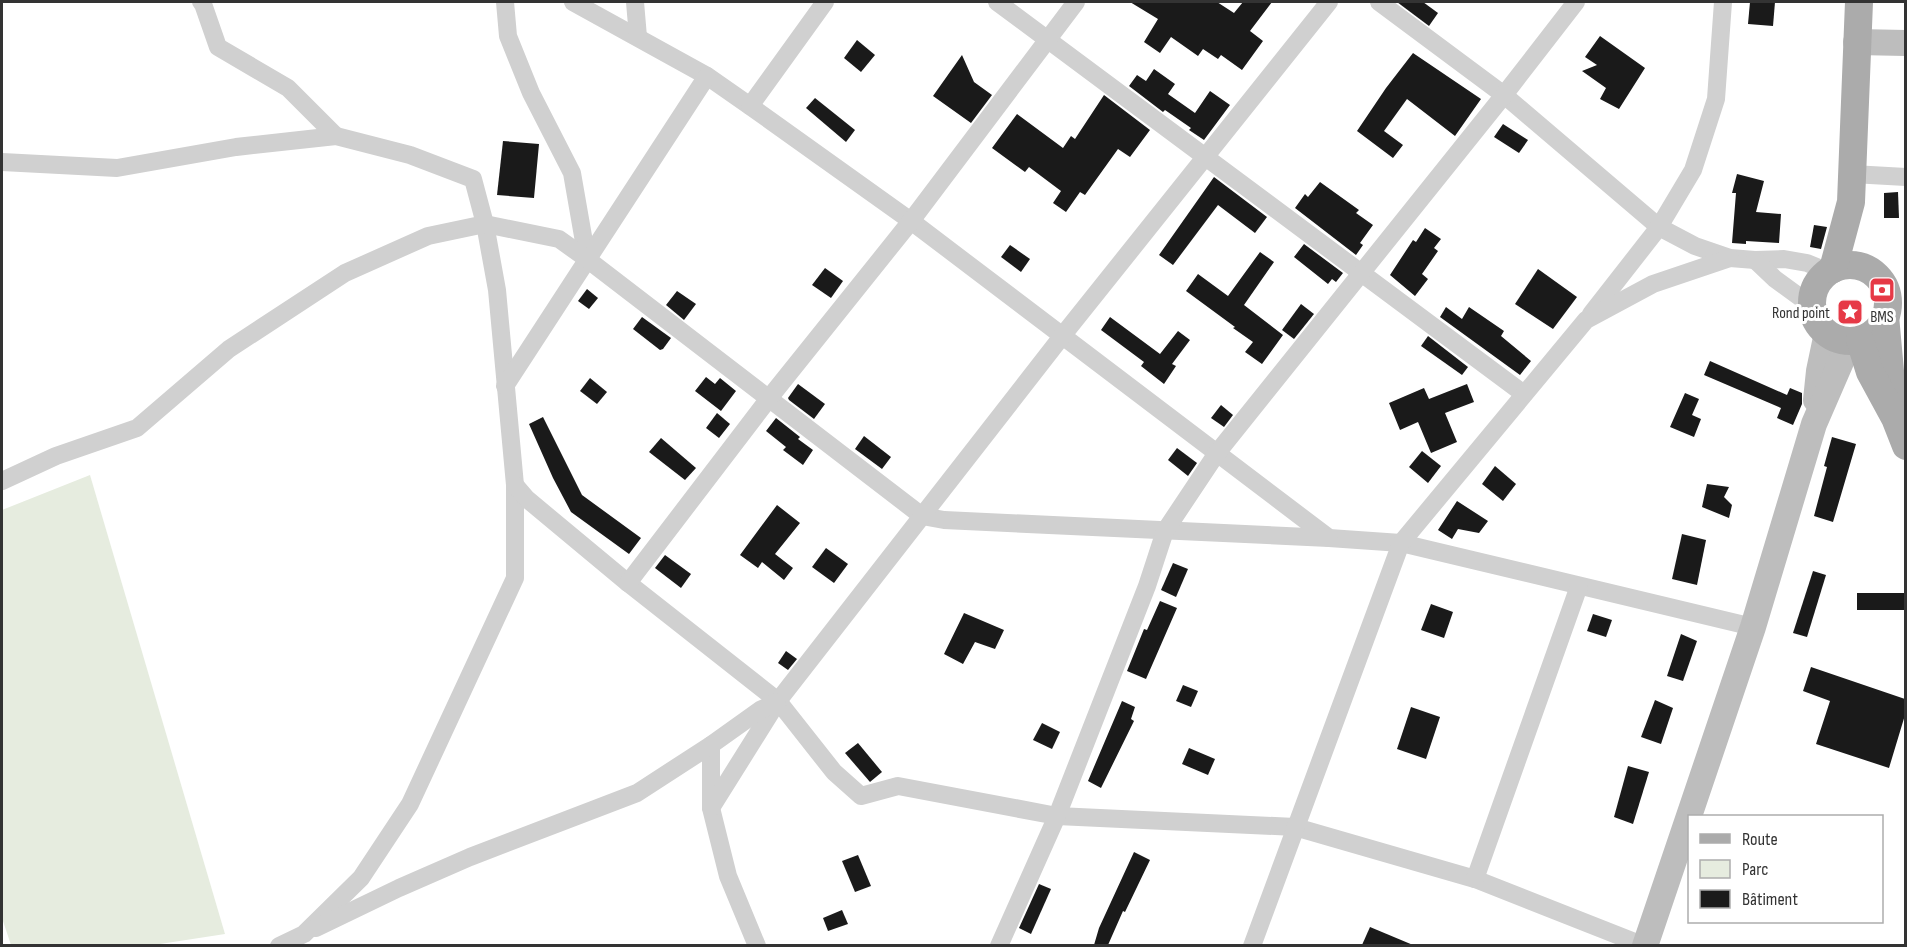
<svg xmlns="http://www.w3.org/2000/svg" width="1907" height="947" viewBox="0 0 1907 947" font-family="'Sofia Sans Condensed',sans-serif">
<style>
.green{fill:#e6ecdf}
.building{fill:#1a1a1a}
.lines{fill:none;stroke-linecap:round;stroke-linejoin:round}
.street{stroke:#d0d0d0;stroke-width:18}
.secondary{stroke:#bdbdbd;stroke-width:26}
.primary{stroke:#ababab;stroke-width:28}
.labels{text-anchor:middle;stroke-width:6;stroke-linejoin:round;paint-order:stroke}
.poi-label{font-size:16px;fill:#333;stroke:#fff;text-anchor:end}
</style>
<rect width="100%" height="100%" fill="#fff"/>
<path class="green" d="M90,475L225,934L147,946L11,945L2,918V510Z"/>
<g class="building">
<path d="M1130,2H1217L1234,13L1243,2H1272L1250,31L1263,41L1242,70L1221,55L1218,59L1203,49L1198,56L1171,37L1160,53L1144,42L1158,19Z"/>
<path d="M1397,2H1423L1438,13L1429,26Z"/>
<path d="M1750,2H1775L1773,26L1748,24Z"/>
<path d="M1600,36L1645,68L1619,109L1600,99L1606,88L1582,71L1597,65L1585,57Z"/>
<path d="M857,40L875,55L861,72L844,58Z"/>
<path d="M1413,53L1481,99L1455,136L1407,99L1384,131L1403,145L1393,158L1357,131L1386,88Z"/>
<path d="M962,55L974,82L992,95L971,123L933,96Z"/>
<path d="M1154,69L1175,84L1168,94L1195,113L1210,91L1230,105L1204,140L1189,130L1191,128L1165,110L1163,112L1129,86L1137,75L1146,81Z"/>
<path d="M1104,95L1150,130L1130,157L1118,149L1085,195L1080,192L1066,212L1053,203L1061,191L1029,167L1025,172L992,148L1017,114L1063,148L1071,136L1075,139Z"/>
<path d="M815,98L855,130L846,142L806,108Z"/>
<path d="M1503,124L1528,140L1519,153L1494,137Z"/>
<path d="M503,141L539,144L534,198L497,195Z"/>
<path d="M1737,174L1764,181L1756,212L1781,214L1779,243L1746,241V244L1732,243L1736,193H1732Z"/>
<path d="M1214,177L1267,217L1255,233L1218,205L1173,265L1159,255Z"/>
<path d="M1320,182L1359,210L1356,213L1373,225L1360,243L1363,245L1356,255L1295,208L1305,194L1308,197Z"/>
<path d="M1898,192L1899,218H1884V193Z"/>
<path d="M1814,225L1827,227L1821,249L1810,247Z"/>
<path d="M1425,228L1441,239L1434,248L1438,251L1422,274L1428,279L1415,296L1390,275L1413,240L1416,242Z"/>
<path d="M1304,244L1343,273L1336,282L1332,279L1328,284L1294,257Z"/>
<path d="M1010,245L1030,259L1021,272L1001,257Z"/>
<path d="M1260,252L1274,262L1244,305L1283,335L1262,364L1245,352L1253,342L1233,328L1235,327L1186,291L1198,274L1228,296Z"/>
<path d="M825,268L843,281L831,298L812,285Z"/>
<path d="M1538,269L1577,297L1553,329L1515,304Z"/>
<path d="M587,289L598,298L589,309L578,301Z"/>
<path d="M677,291L696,304L684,320L666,305Z"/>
<path d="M1301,304L1314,314L1294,339L1282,330Z"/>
<path d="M1446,307L1462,319L1469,307L1504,331L1501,336L1531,361L1520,375L1440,317Z"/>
<path d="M642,317L671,338L663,349L660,350L633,329Z"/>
<path d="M1110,317L1160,354L1178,331L1190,340L1172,364L1176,366L1164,384L1141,366L1144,362L1101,330Z"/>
<path d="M1428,336L1468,367L1462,375L1421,346Z"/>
<path d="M1710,361L1787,395L1790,388L1802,393V404L1793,425L1777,418L1781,408L1704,375Z"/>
<path d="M706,377L715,384L720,378L736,391L721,411L695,391Z"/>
<path d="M590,378L607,392L597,404L580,391Z"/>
<path d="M798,384L825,404L814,419L789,400L788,398Z"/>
<path d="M1467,384L1474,402L1445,413L1457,442L1431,453L1418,422L1400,430L1389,403L1424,388L1429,399Z"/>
<path d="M1685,393L1699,399L1692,415L1701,419L1694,437L1670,427Z"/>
<path d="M1221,405L1233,415L1224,427L1211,418Z"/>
<path d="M717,413L730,424L719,438L706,428Z"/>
<path d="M543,417L582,495L641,538L629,554L571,512L553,478L529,424Z"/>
<path d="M776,418L800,437L798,439L813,450L803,465L783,450L786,447L766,431Z"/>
<path d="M864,436L891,457L882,469L855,449Z"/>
<path d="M1832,437L1856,444L1833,522L1814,516L1827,467L1824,466Z"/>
<path d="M661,438L696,468L685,480L649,452Z"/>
<path d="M1177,448L1197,463L1188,476L1168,460Z"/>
<path d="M1422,451L1441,466L1428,483L1409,467Z"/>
<path d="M1495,466L1516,484L1503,501L1482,484Z"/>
<path d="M1707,484L1729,487L1724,497L1732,505L1729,518L1702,507Z"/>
<path d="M1457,501L1488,521L1479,533L1458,529L1452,539L1438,530Z"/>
<path d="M777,505L800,523L775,554L793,568L784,580L762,562L758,568L740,555Z"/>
<path d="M1682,534L1706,540L1697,585L1672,579Z"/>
<path d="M826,548L848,564L834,583L812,567Z"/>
<path d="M665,555L691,574L681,588L655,568Z"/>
<path d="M1173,563L1188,569L1176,597L1161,590Z"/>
<path d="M1813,571L1826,575L1807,637L1793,633Z"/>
<rect x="1857" y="593" width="48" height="17"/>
<path d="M1160,601L1177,608L1146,679L1127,671L1144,629L1147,630Z"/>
<path d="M1431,604L1453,612L1444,638L1421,630Z"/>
<path d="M964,613L1004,630L995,649L975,642L963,664L944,654Z"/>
<path d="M1593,614L1612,620L1606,637L1587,631Z"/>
<path d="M1681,634L1697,641L1683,681L1667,676Z"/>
<path d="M786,651L797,659L788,670L778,663Z"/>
<path d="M1811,667L1905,699V715L1889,768L1816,744L1830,701L1803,691Z"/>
<path d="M1183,685L1198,691L1191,707L1176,701Z"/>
<path d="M1655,700L1673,708L1661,744L1641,737Z"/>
<path d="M1122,701L1135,707L1131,719L1134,721L1101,788L1088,781Z"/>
<path d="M1411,707L1440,717L1426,759L1397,749Z"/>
<path d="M1042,723L1060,732L1052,749L1033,740Z"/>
<path d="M858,743L882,772L870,782L845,753Z"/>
<path d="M1189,748L1215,759L1208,775L1182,764Z"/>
<path d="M1628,766L1649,772L1633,824L1614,817Z"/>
<path d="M1134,852L1150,860L1125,912L1123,911L1108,945H1094L1099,928Z"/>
<path d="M858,855L871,886L855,892L842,861Z"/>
<path d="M1039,884L1051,889L1031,934L1019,928Z"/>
<path d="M842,910L848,924L828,931L823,918Z"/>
<path d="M1370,927L1413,945H1362Z"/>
</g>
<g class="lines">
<g class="street">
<path d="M201,2L203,4L218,47L288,88L336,136"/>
<path d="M505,2L508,36L531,93L572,173L587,259"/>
<path d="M573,2L707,76L750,106L911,221L1329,538L1401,543L1753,627"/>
<path d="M635,2L638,37"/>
<path d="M997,2L1524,394"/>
<path d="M1379,2L1504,95L1659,227L1695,246L1730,258L1755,260L1784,259L1807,263L1829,272"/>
<path d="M750,106L825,2"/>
<path d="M2,162L117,168L236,147L336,136L410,155L473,179L485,224L497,290L515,485V578L410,804L361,878L304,934L279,946"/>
<path d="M1852,174L1906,177"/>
<path d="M1755,260L1775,279L1812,306"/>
<path d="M1591,314L1659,227L1693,170L1716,99L1723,2"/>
<path d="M505,386L707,76"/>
<path d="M2,481L56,456L137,428L229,349L345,273L428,236L485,224L559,239L587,259L922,516L944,520L1329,538"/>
<path d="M515,485L527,499L628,583L778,701L834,772L861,796L898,786L1057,816L1295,827L1475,879L1645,946"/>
<path d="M628,583L770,397L911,221L1076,2"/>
<path d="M711,745V808L728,876L757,946"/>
<path d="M711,808L778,701L1063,335L1329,2"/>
<path d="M1475,879L1579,586"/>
<path d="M316,928L399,888L470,857L637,793L711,745L760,710L777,702"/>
<path d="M999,946L1057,816L1147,586L1165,531L1217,453L1504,95L1576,2"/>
<path d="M1252,946L1401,543L1586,320L1653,284L1730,258"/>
</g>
<g class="secondary">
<path d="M1856,42L1906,43"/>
<path d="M1816,400L1819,371L1827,333"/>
<path d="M1645,946L1753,627L1814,424L1850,341"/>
</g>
<g class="primary">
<circle cx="1850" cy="303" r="38"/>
<path d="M1833,269L1851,202L1859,2"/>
<path d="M1885,316L1893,404"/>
<path d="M1860,340L1870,372L1895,418L1906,446"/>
</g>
</g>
<defs>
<g id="bank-square" transform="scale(1.35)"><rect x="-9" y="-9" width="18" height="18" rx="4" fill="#e63946" stroke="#fff"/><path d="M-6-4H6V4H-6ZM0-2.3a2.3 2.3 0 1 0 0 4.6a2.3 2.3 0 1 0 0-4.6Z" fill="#fff"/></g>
<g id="sight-square" transform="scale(1.35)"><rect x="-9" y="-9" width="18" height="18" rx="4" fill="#e63946" stroke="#fff"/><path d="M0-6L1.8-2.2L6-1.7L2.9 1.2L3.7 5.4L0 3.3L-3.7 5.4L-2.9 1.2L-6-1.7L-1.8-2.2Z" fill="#fff"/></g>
</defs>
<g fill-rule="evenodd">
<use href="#bank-square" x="1882" y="290"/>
<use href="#sight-square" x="1850" y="312"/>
</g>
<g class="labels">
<g class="poi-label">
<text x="1830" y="318">Rond point</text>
<text x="1882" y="322" text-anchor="middle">BMS</text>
</g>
</g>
<rect width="1907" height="947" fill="none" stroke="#333333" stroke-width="6"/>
<rect x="1688" y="815" width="195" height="108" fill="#ffffff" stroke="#adadad" stroke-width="1.5"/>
<rect x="1700" y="834" width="30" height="9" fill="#ababab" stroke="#adadad" stroke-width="1.5"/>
<text x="1742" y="845" font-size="18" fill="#333333">Route</text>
<rect x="1700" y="860" width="30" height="18" fill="#e6ecdf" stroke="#adadad" stroke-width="1.5"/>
<text x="1742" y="875" font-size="18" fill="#333333">Parc</text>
<rect x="1700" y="890" width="30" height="18" fill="#1a1a1a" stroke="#adadad" stroke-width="1.5"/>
<text x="1742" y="905" font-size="18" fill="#333333">Bâtiment</text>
</svg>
